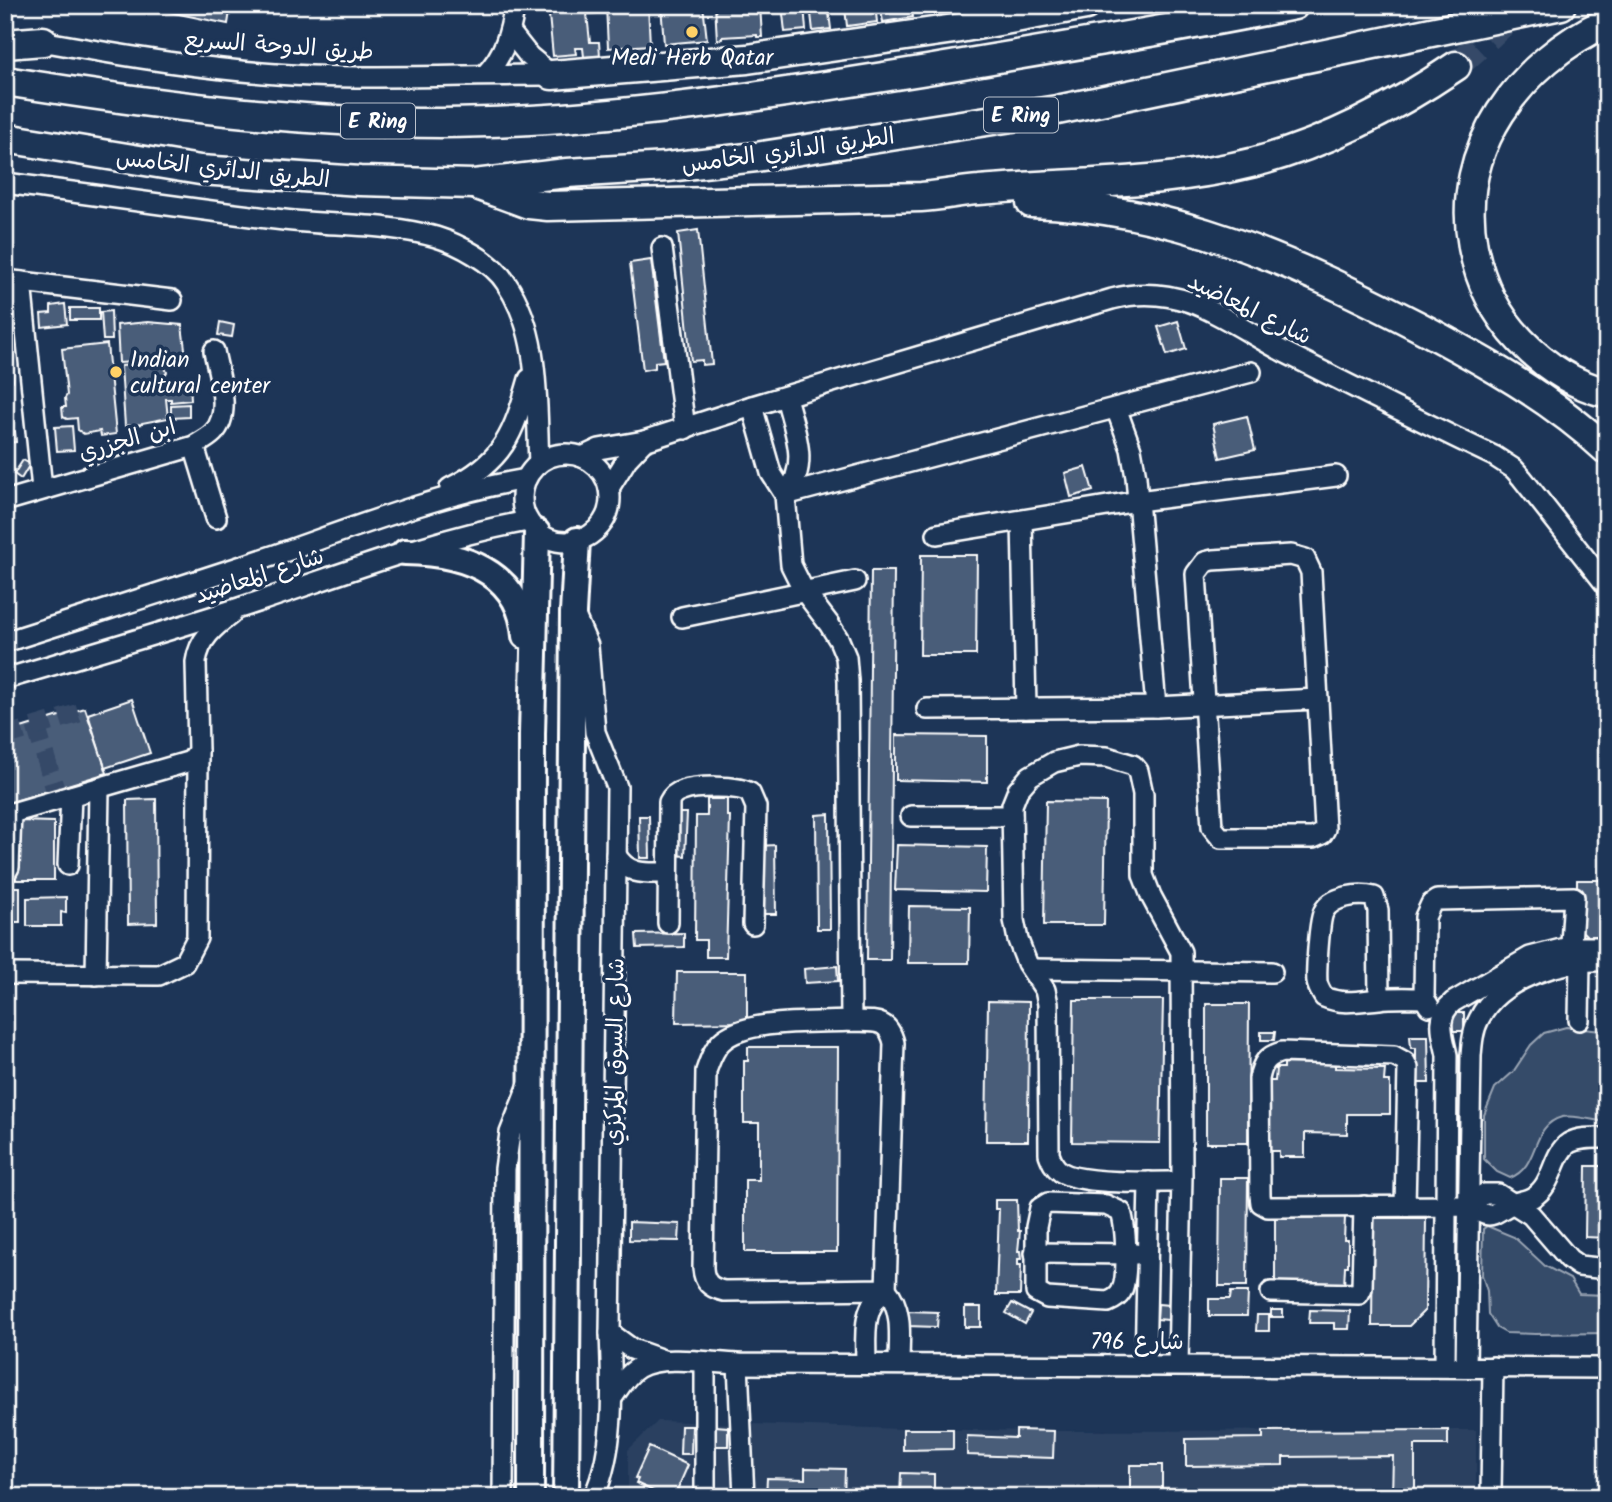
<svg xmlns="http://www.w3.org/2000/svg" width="1612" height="1502" viewBox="0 0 1612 1502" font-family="Kalam,'Playpen Sans Arabic',sans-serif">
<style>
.built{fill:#2a4161}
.green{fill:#364b69;stroke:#9aa5b4;stroke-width:2}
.building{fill:#4a5d79;stroke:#fff;stroke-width:2}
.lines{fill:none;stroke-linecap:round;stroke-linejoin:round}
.minor-tunnel{stroke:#344968;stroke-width:19;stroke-dasharray:19 10;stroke-linecap:butt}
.highway-tunnel{stroke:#344968;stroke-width:28;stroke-dasharray:28 14;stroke-linecap:butt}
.minor-casing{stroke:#fff;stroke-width:24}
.major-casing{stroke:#fff;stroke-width:30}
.highway-casing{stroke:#fff;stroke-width:33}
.minor{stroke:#1d3557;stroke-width:19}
.major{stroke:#1d3557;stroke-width:24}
.highway{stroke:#1d3557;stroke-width:28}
.poi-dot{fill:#ffd166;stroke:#1d3557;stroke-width:2.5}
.labels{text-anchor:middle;stroke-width:7;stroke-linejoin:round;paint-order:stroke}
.shield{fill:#1d3557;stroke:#bbc2cd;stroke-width:2}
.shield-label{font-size:21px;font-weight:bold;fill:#fff}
.street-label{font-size:23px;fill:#fff;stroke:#1d3557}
.poi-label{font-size:23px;fill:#fff;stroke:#1d3557}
</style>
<rect width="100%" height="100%" fill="#1d3557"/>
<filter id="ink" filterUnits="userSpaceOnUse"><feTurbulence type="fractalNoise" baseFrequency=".0143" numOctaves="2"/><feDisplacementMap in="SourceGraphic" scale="14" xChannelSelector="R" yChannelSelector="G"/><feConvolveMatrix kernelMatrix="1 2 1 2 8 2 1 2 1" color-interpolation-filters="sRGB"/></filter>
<g filter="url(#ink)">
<path class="built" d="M658,1421L903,1429L1054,1431L1476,1430V1497H628V1450Z"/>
<g class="green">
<path d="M1566,1027L1601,1031L1607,1036V1122C1593,1121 1575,1114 1562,1117C1529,1126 1541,1166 1510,1178L1497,1172L1484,1159V1115L1495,1088L1513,1072L1531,1045L1544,1033Z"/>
<path d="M1487,1226L1514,1237L1545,1266L1570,1279L1579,1294L1607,1295V1333L1535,1334L1506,1333L1497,1328L1488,1314L1487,1291L1482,1275L1483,1229Z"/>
</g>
<g class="building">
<path d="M170,5H231L228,24L169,12Z"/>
<path d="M548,5H570L571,10L596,6L597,13L587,14L590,42H599L600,56L584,57L583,48H575L576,54L553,56Z"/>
<path d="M606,5H648L650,45L608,48Z"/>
<path d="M661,5H703L707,40L664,44Z"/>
<path d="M715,5H760L762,37H757V35L722,37V39L717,40Z"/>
<path d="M782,5H804L806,30L785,32Z"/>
<path d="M810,5H828L831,29L813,31Z"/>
<path d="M848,5H875L877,22L847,26L845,8L849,7Z"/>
<path d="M880,5H911L913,17L883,22Z"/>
<path d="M924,5H958L959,7L925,14Z"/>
<path d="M698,230L712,364L702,365V360L691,361L678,233Z"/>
<path d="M651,260L664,361L655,362V368L643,370L630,263Z"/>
<path d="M65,304L67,324L42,327L41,314L51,313V306Z"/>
<rect x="70" y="308" width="29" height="12"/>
<path d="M111,311L112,340H103L101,312Z"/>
<path d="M1178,321L1186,349L1167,355L1158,327Z"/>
<path d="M148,322L182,325L186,357L175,358V354L166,355V359L141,361L140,358L133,359V362L119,363L117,325Z"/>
<path d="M220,322L234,325L232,337L218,335Z"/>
<path d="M107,344L116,434L101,436L100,431L84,434L78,430L77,418L67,419L63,417L62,407H66L65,398L67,395L62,349Z"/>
<path d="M146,364L147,366L162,364L164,366L167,372L163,378V384L190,381L191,400L171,402V399H166L168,418L142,423V424L125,426L121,366Z"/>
<path d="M12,370L13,381L5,382V371Z"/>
<path d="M189,404V417L171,418V405Z"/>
<path d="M1247,416L1255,450L1220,458L1213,424Z"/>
<path d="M72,426L74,450L57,451L55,427Z"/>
<path d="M15,431L16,442L5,443V432Z"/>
<path d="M23,460L30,464L21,479L14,474Z"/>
<path d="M1086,467L1093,491L1071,497L1065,473Z"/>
<path d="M921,555H977L976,655H920Z"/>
<path d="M871,571H894L890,960H867Z"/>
<path d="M132,699L150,753L105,768L88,714Z"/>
<path d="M85,708L107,773L5,804V733Z"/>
<path d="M896,735L987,736V782L896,780Z"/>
<path d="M156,799L157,923L128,924L127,800Z"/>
<path d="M707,799H727V816H730L726,957H706V940H695L696,816H707Z"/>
<path d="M1046,801L1106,802L1104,925H1044Z"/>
<path d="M674,813H687L685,856L673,855Z"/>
<path d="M829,814L830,929H817L816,815Z"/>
<path d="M639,816H649L650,858H640Z"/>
<path d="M17,821L54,822V880H16Z"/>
<path d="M775,845L776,914H759V846Z"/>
<path d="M897,845L987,847L986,892L895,890Z"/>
<path d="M1577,880H1607V936L1605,939H1590L1582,931V928H1577Z"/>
<rect x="5" y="887" width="15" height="35"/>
<path d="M66,897V913L61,912V926H27V898Z"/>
<path d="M909,906L970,907L969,963H908Z"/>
<path d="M684,933V947L637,948L636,934Z"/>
<path d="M837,966L838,981L805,983L804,969Z"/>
<path d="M677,972H747V1022L676,1023Z"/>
<path d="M1074,1000H1163L1160,1143L1072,1142Z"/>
<path d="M988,1001L1029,1002L1028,1141H986Z"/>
<path d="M1206,1004H1249L1248,1143H1206Z"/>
<rect x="1450" y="1013" width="14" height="18"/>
<path d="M1261,1032H1275L1274,1040H1261Z"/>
<path d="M1410,1036H1428L1429,1083H1416V1048H1411Z"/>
<path d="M748,1047H838L837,1252H745V1180H759V1123H744V1061H748Z"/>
<path d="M1284,1063L1335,1064V1068L1385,1069L1384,1081H1390V1114H1347V1134L1305,1133V1157H1279V1151H1266L1268,1081H1275L1276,1068H1284Z"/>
<path d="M1586,1166H1607V1238L1585,1237Z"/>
<path d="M1220,1178H1248L1247,1286H1219Z"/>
<path d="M995,1200H1017L1018,1231H1020L1018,1251H1020L1021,1259H1018V1265H1021L1020,1295H996L999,1209H995Z"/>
<path d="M1345,1217L1344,1240H1348V1266H1345L1344,1287L1275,1284V1218Z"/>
<path d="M1373,1218H1426L1425,1310L1409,1326H1372Z"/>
<path d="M629,1222L680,1224L679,1241L629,1240Z"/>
<path d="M1231,1292H1248L1247,1316H1209V1299H1230Z"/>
<path d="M1012,1303L1031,1313L1025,1324L1006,1313Z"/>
<path d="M1158,1304L1169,1305L1168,1320L1157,1319Z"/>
<rect x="965" y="1307" width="16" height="20"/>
<rect x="1271" y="1310" width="12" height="7"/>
<path d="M1310,1310L1350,1311L1349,1329H1334V1323H1309Z"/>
<path d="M908,1311L938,1312L937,1327L907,1326Z"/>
<path d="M1257,1315H1269V1331H1256Z"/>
<path d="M681,1426H692L691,1454H680Z"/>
<path d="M715,1426L728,1427V1446H714Z"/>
<path d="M903,1429H953V1449L903,1450Z"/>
<path d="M1016,1430L1054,1431L1053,1458L967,1455V1436L1016,1438Z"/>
<path d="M1448,1430V1445H1415V1497H1392L1393,1456L1283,1457V1465L1186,1466V1439L1263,1438V1431Z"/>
<path d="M649,1447L688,1465L674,1497H666L636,1483L638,1479L635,1478Z"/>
<rect x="1130" y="1465" width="32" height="32"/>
<path d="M805,1468L845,1469L844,1497H766L767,1478L805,1479Z"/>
<path d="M901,1473L934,1474V1497H900Z"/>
</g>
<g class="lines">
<g class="minor-tunnel">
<path d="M36,726L55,789"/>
<path d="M5,736L79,713"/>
</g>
<path class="highway-tunnel" d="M1456,66L1518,9"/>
<g class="minor-casing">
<g id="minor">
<path d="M510,32L529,56L552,75"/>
<path d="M30,39C123,56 217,72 311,76C391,79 471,75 552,75"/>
<path d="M485,75C505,54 510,33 515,5"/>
<path d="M5,183C98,195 191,209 284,220C334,226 388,223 436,237C459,244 493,262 506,283C541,334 536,404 539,463"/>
<path d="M662,248L685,429"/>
<path d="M5,280L172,300"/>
<path d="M21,282L42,489"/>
<path d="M752,406L771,473L785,495L791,565L804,591L829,624L839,640L846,657L848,681L851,1021"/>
<path d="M1116,408L1131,449L1136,477L1156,707"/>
<path d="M194,446L216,518"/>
<circle cx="566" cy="498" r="44"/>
<path d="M582,457L599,449L644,441L752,406L1112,299C1138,292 1164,293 1190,302C1223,314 1253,336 1284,352C1354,387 1424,423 1494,456L1514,469L1522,478L1607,586"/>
<path d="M450,488C504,461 513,435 529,379"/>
<path d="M609,488L627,459L644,441"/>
<path d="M785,495L1251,372"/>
<path d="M785,495C811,466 794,430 786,397"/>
<path d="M5,501L194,446C200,442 208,438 213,433C233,414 218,374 214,351"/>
<path d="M1022,521L1026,708"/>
<path d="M937,534L1138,501L1336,476"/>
<path d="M1291,555L1305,559L1311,572L1325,829L1322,834L1313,838H1221L1212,827L1196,574L1205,562L1213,560Z"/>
<path d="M682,617L855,581"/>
<path d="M576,618L588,646L595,732L617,787L610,1333C612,1388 616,1445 594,1497"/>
<path d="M5,642C95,613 186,585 275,555C358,526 440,494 526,479"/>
<path d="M5,679C83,656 161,633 239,608C335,577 429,539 528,521"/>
<path d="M927,709L1156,707L1318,699"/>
<path d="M5,815L191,761L198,751L196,662C199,639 214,627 231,614"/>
<path d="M911,816H1012"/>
<path d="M616,855C628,876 647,873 668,873"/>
<path d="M68,865L71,796"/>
<path d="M5,874L9,867L11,813"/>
<path d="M668,923L669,802C672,796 675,793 682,791C696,786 738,785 750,793L756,807L753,924"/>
<path d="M1032,969L1272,972"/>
<path d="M5,974L159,975L184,963L197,938L198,751"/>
<path d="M96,975L99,788"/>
<path d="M1379,999L1378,910L1374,897C1359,893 1332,896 1324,911C1319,919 1316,971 1317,982C1318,988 1321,992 1324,997C1343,1005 1358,1001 1379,999C1393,997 1409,998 1424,998"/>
<path d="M1429,1006L1424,998L1425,917L1431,904L1437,900L1574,897L1570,959"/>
<path d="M1579,1020L1580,962"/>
<path d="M851,1021C873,1022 888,1017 894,1043L886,1289L724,1291C710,1288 704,1282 703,1268L706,1071C710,1060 713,1050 721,1042C745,1018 818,1023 851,1021Z"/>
<path d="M1048,1203L1106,1205L1121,1212C1126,1227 1129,1278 1121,1292C1118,1297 1113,1300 1108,1302L1047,1298L1036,1292V1227L1040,1208Z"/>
<path d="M1405,1206L1408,1068L1405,1062L1394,1056L1282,1052C1267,1056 1262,1063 1259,1079L1260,1195L1261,1203L1268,1207L1468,1206C1494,1221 1489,1215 1512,1204C1519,1201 1527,1201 1533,1197C1554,1185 1552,1154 1569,1143C1580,1137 1594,1138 1607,1138"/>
<path d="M1468,1206L1484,1194H1498L1531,1215L1569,1259L1579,1266L1607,1269"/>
<path d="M1035,1253L1136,1254"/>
<path d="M1271,1292L1359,1294L1362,1288L1364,1206"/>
<path d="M610,1333L632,1349L663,1360"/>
<path d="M705,1363V1497"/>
<path d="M738,1364L744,1497"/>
<path d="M866,1364C866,1335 861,1308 886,1289C904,1310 899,1338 899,1364"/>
<path d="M1178,1365L1182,1176L1181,952L1151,896L1143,875V794L1138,771L1133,765L1107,757L1079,756L1054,762L1030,776L1018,790L1012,805L1014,920L1018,940L1027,963L1045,990L1048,1004L1049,1154C1052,1162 1054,1167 1061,1172C1081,1185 1155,1182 1181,1182"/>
<path d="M1145,1366L1149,1182"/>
<path d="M1445,1366L1447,1055C1443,1035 1435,1017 1453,1002L1530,957L1569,947H1607"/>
<path d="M1466,1367L1471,1056C1472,1043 1473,1030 1479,1019C1499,977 1565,959 1607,961"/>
<path d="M612,1398C620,1387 626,1375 638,1368C660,1354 711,1363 738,1364L1607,1368"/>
<path d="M503,1497L505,1169L510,1133L530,1082"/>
<path d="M1493,1497L1491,1493L1493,1367"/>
</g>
</g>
<g class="major-casing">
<g id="major">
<path d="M405,552C461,553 520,570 525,636"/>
<path d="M531,1497L532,734L537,532"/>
<path d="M566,1497L573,613L577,540"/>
</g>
</g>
<g class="highway-casing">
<g id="highway">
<path d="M1607,22C1520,62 1454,149 1473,247C1480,282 1496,315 1521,341C1544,365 1574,385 1607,393"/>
<path d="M5,44L43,41"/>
<path d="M552,75L747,59L954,29L1086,5"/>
<path d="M5,81C149,104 295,123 441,123C605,122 766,96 927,70C1050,49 1172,30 1294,5"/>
<path d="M5,138L200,170L360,181L474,184L567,173L667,167L756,157L1057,110L1561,5"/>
<path d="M477,185L529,204L548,206L921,197C941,196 960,191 979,190C1072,182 1164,185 1255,162C1328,143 1394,108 1456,66"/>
<path d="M1031,203C1175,208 1290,260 1416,325C1484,361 1551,398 1607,450"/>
</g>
</g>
<use href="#minor" class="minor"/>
<use href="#major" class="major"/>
<use href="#highway" class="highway"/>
</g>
</g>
<g class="poi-dot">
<circle cx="692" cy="32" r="7"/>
<circle cx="116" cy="372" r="7"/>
</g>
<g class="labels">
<g class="shield">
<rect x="984" y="97.5" width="74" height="35" rx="5"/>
<rect x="341" y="103.5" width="74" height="35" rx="5"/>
</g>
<g class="shield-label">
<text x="1021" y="122">E Ring</text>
<text x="378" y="128">E Ring</text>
</g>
<g class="street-label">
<text transform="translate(279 45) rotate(4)" y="8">طريق الدوحة السريع</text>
<text transform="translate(788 150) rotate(-8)" y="8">الطريق الدائري الخامس</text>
<text transform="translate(223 168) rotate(6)" y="8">الطريق الدائري الخامس</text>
<text transform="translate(1250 308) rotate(26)" y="8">شارع المعاضيد</text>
<text transform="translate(127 439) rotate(-16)" y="8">ابن الجزري</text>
<text transform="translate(259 575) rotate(-18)" y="8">شارع المعاضيد</text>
<text transform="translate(614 1052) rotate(-89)" y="8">شارع السوق المركزي</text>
<text x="1137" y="1349">شارع 796</text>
</g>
<g class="poi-label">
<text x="692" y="65">Medi Herb Qatar</text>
<text x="130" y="367" text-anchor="start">Indian<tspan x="130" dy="26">cultural center</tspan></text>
</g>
</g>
<rect width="1612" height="1502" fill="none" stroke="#1d3557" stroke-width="28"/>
<rect x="14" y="14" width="1584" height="1474" fill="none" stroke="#fff" stroke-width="2.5" filter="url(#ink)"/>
</svg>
